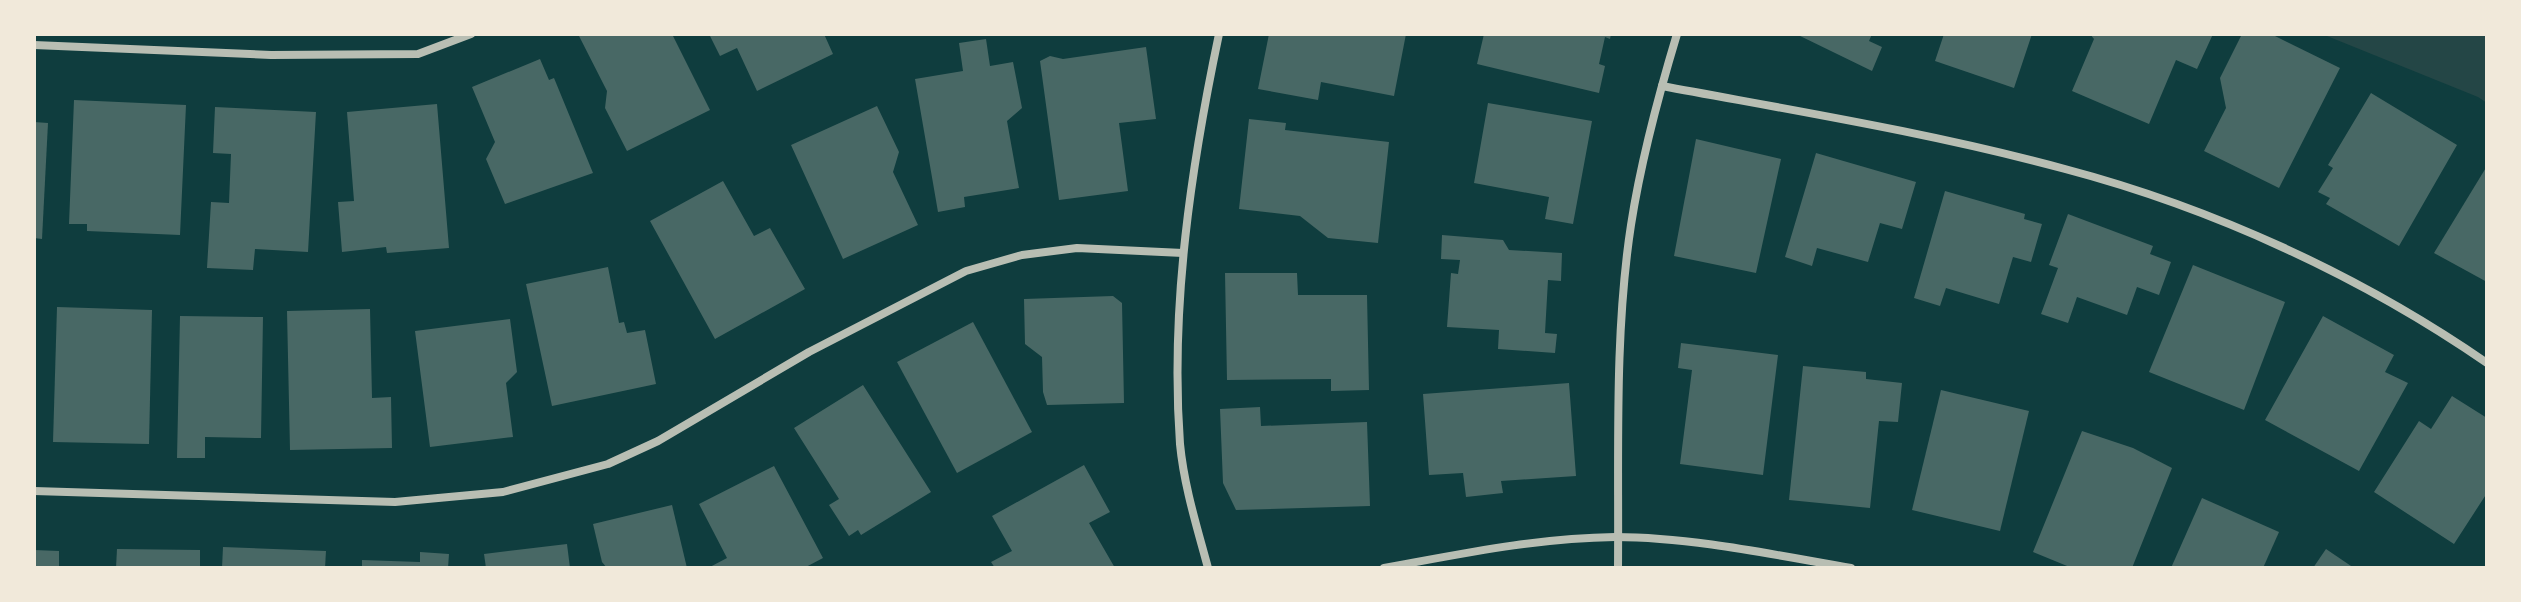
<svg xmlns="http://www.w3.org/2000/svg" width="2521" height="602" viewBox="0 0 2521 602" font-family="'Exo 2',sans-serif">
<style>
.green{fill:#244646}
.building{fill:#486865}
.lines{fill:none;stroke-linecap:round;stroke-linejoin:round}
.minor{stroke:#b8beb3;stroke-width:8}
</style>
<rect width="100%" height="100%" fill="#0f3d3e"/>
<path class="green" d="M2322,34H2487V103L2478,97Z"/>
<g class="building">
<path d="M578,34H672L710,110L627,151L605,108L607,91Z"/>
<path d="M709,34H824L833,54L757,91L737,48L720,56Z"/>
<path d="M1269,34H1406L1394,96L1321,82L1318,100L1258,89Z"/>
<path d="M1484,34H1611L1610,39L1605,37L1599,64L1605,66L1599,93L1477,64Z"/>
<path d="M1796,34H1872L1869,41L1882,47L1872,71Z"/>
<path d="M1944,34H2032L2014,88L1935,61Z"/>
<path d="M2090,34H2213L2197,69L2176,60L2149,124L2072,91L2094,39Z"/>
<path d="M2242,34H2271L2340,68L2279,188L2204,151L2226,108L2220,78Z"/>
<path d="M986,39L990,66L1013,62L1022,108L1007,121L1019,188L964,197L965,207L938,212L915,79L963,71L959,43Z"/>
<path d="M1146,47L1156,119L1119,123L1128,191L1059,200L1040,61L1050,56L1063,59Z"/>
<path d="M540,59L549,80L554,78L593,173L505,204L486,159L495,142L472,87Z"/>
<path d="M2371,93L2457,145L2399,246L2326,204L2330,198L2318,192L2333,168L2328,165Z"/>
<path d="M74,100L186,105L180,235L87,231V224H69Z"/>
<path d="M1488,103L1592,121L1573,224L1545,219L1549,197L1474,183Z"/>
<path d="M437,104L449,248L387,253L386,247L342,252L338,202L354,201L347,112Z"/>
<path d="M877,106L899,152L893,172L918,225L843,259L791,145Z"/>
<path d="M215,107L316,112L308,252L255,249L253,270L207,268L211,202L229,203L231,154L213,153Z"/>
<path d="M1249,119L1286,123L1285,130L1389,142L1378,243L1328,238L1300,216L1239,209Z"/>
<path d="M34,122L48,123L42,239L34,238Z"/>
<path d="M1696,139L1781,159L1756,273L1674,256Z"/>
<path d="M1816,153L1916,182L1902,229L1880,223L1868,262L1817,248L1812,266L1785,257Z"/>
<path d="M2487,166V282L2434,253Z"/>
<path d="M723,181L754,236L770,228L805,289L715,339L650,221Z"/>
<path d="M1945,191L2025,214L2024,219L2042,224L2031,262L2013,257L1999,304L1946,288L1940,306L1914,298Z"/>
<path d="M2068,214L2153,246L2150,254L2171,262L2159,295L2137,287L2127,315L2077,297L2068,323L2041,314L2058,268L2049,265Z"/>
<path d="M1442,235L1503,240L1509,250L1562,253L1561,281L1548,280L1545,333L1557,334L1555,353L1498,349L1499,330L1447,327L1451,273L1458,274L1460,260L1441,259Z"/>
<path d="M2193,265L2285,302L2244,410L2149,372Z"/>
<path d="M608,267L619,323L624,322L627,333L645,330L656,384L552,406L526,284Z"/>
<path d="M1225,273H1297L1298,295H1367L1369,390L1331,391V379L1227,380Z"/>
<path d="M1113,296L1122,303L1124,403L1047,405L1043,392L1042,357L1025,344L1024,299Z"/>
<path d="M57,307L152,310L149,444L53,442Z"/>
<path d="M370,309L372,398L391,397L392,448L290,450L287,311Z"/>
<path d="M180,316L263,317L261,438L205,437V458H177Z"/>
<path d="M2323,316L2394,355L2385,372L2408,383L2359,471L2265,420Z"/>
<path d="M510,319L517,372L506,383L513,437L430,447L415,331Z"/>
<path d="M973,322L1032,432L957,473L897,362Z"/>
<path d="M1681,343L1778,355L1763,475L1680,464L1692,370L1678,368Z"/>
<path d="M1803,366L1866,372V379L1902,383L1898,422L1879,421L1870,508L1789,500Z"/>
<path d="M1569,383L1576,476L1501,481L1503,493L1466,497L1463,473L1429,475L1423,394Z"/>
<path d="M863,385L931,492L861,535L858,530L849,536L829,505L839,499L794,428Z"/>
<path d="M1941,390L2029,411L2000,531L1912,510Z"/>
<path d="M2452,396L2487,418V493L2454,544L2374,492L2419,421L2431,429Z"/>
<path d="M1260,407L1261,426L1367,422L1370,506L1236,510L1223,483L1220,409Z"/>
<path d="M2082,431L2133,448L2172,468L2132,568H2072L2033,552Z"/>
<path d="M1084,465L1110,512L1089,523L1115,568H995L991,562L1012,551L992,516Z"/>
<path d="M774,466L823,558L804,568H708L727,558L699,504Z"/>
<path d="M2202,498L2279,532L2263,568H2171Z"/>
<path d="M672,505L687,568H607L602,562L593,524Z"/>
<path d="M567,544L570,568H486L484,554Z"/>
<path d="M223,547L326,551L325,568H222Z"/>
<path d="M117,549L200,550V568H116Z"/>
<path d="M2326,549L2354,568H2313Z"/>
<path d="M34,550L59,551V568H34Z"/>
<path d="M420,552L449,554L448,568H362V560L420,562Z"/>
</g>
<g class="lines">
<g class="minor">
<path d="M34,45L271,55L418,54L471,34"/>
<path d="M1662,86C1796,111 1932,133 2065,169C2213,208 2361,276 2487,363"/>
<path d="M34,491L395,502L503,492L608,464L658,441L809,352L966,271L1022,255L1077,248L1183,253"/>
<path d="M1208,568C1197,527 1184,486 1180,444C1170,307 1191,167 1219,34"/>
<path d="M1384,568C1461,554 1536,538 1615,537C1691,537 1775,555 1851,568"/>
<path d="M1618,568C1619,456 1614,335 1631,225C1641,160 1658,97 1677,34"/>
</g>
</g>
<rect width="2521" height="602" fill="none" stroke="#f1e9da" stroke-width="72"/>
</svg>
